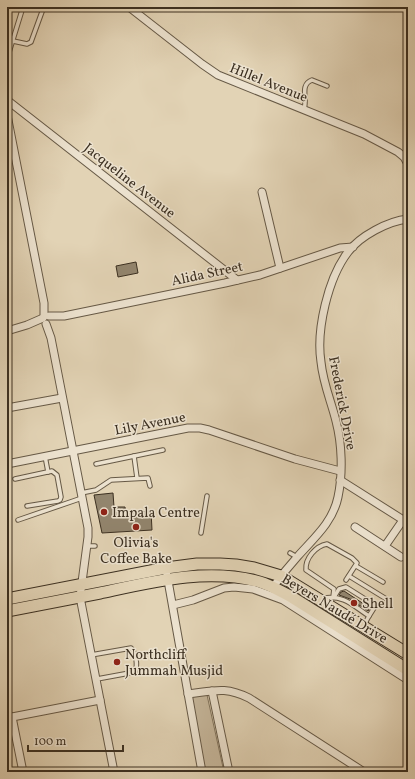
<svg xmlns="http://www.w3.org/2000/svg" width="415" height="779" viewBox="0 0 415 779" font-family="Vollkorn,serif">
<style>
.green{fill:#c6b79c;stroke:#81745e}
.building{fill:#92856e;stroke:#3c3021}
.lines{fill:none;stroke-linecap:round;stroke-linejoin:round}
.lane-casing{stroke:#665946;stroke-width:5.5}
.street-casing{stroke:#665946;stroke-width:9}
.primary-casing{stroke:#3c3021;stroke-width:13}
.lane{stroke:#ece2cf;stroke-width:3.5}
.street{stroke:#ece2cf;stroke-width:7}
.primary{stroke:#e2d3b5;stroke-width:11}
.poi-dot{fill:#8f2418;stroke:#ece2cf;stroke-width:1.5}
.labels{text-anchor:middle;stroke-width:3;stroke-linejoin:round;paint-order:stroke}
.street-label{font-size:14px;fill:#3c3021;stroke:#ece2cf}
.poi-label{font-size:14px;fill:#3c3021;stroke:#ece2cf;text-anchor:start}
</style>
<rect width="100%" height="100%" fill="#e2d3b5"/>
<filter id="stains"><feTurbulence type="fractalNoise" baseFrequency=".005" numOctaves="4"/><feColorMatrix values="0 0 0 0 .2 0 0 0 0 .09 0 0 0 0 .02 0 0 0 .5 -.17"/></filter>
<radialGradient id="worn" r=".72"><stop offset=".6" stop-color="#630" stop-opacity="0"/><stop offset="1" stop-color="#630" stop-opacity=".3"/></radialGradient>
<path class="green" d="M207,695L224,772H201L188,697Z"/>
<g class="building">
<path d="M136,262L138,273L118,277L116,266Z"/>
<path d="M113,493L114,507H125L126,513L151,511L152,530L102,533L94,495Z"/>
<path d="M344,591L370,608L368,611L350,599L339,595L341,592Z"/>
</g>
<g class="lines">
<g class="lane-casing">
<g id="lane">
<path d="M13,41L27,44L31,42L43,9L42,7"/>
<path d="M7,59L23,7"/>
<path d="M304,109C308,99 299,85 312,80L327,86"/>
<path d="M45,456L48,472"/>
<path d="M134,456L137,478"/>
<path d="M96,464L163,450"/>
<path d="M15,479L52,471L57,475L61,497L60,500L58,501L27,506"/>
<path d="M81,493L96,490L111,480L148,478L150,486"/>
<path d="M18,520L82,498"/>
<path d="M201,533L207,496"/>
<path d="M87,546H95"/>
<path d="M290,553L297,557"/>
<path d="M356,566L383,582"/>
<path d="M349,576L388,600"/>
<path d="M333,597L334,589L306,570C305,558 316,546 327,544L352,558L357,563L346,580"/>
<path d="M334,597L339,589L346,587L373,604L374,608L369,616"/>
<path d="M323,598C345,595 352,605 369,616L364,625"/>
<path d="M91,655L131,648C136,653 138,665 135,672L97,679"/>
</g>
</g>
<g class="street-casing">
<g id="street">
<path d="M129,7L202,64L218,75L364,134L398,152L404,157L408,164"/>
<path d="M7,100L237,280"/>
<path d="M7,115L44,303V316"/>
<path d="M262,192L280,268"/>
<path d="M49,316H64L225,283L260,275L340,248L353,247"/>
<path d="M46,324L51,338L88,528V537L80,597L114,772"/>
<path d="M7,331L27,325L43,318"/>
<path d="M7,408L62,398"/>
<path d="M7,464L188,428H200L209,430L295,459L340,471"/>
<path d="M340,480L408,523"/>
<path d="M355,527L401,557"/>
<path d="M385,546L403,520"/>
<path d="M167,575L202,772"/>
<path d="M273,587C281,576 289,566 298,556C314,538 333,522 338,497C343,473 342,444 336,421C331,401 323,383 321,362C316,330 328,278 348,252C360,236 388,221 408,219"/>
<path d="M173,605L193,600L224,588L234,587L253,589L283,600L408,680"/>
<path d="M212,691L229,772"/>
<path d="M188,694C214,691 225,686 249,698L364,772"/>
<path d="M12,717L23,772"/>
<path d="M7,718L100,700"/>
</g>
</g>
<g class="primary-casing">
<g id="primary">
<path d="M7,599L166,568L197,564H220L236,565L254,568L281,576L408,654"/>
<path d="M7,611C38,605 69,599 100,593C151,582 208,567 260,582C270,585 280,591 290,596L408,670"/>
</g>
</g>
<use href="#lane" class="lane"/>
<use href="#street" class="street"/>
<use href="#primary" class="primary"/>
</g>
<g class="poi-dot">
<circle cx="104" cy="512" r="4"/>
<circle cx="136" cy="527" r="4"/>
<circle cx="354" cy="603" r="4"/>
<circle cx="117" cy="662" r="4"/>
</g>
<g class="labels">
<g class="street-label">
<text transform="translate(269 82) rotate(22)" y="5">Hillel Avenue</text>
<text transform="translate(130 180) rotate(38)" y="5">Jacqueline Avenue</text>
<text transform="translate(207 273) rotate(-12)" y="5">Alida Street</text>
<text transform="translate(343 403) rotate(79)" y="5">Frederick Drive</text>
<text transform="translate(150 423) rotate(-11)" y="5">Lily Avenue</text>
<text transform="translate(335 608) rotate(31)" y="5">Beyers Naudé Drive</text>
</g>
<g class="poi-label">
<text x="112" y="517">Impala Centre</text>
<text x="136" y="547" text-anchor="middle">Olivia's<tspan x="136" dy="16">Coffee Bake</tspan></text>
<text x="362" y="608">Shell</text>
<text x="125" y="659">Northcliff<tspan x="125" dy="16">Jummah Musjid</tspan></text>
</g>
</g>
<rect width="415" height="779" fill="none" stroke="#e2d3b5" stroke-width="24"/>
<rect x="8" y="8" width="399" height="763" fill="none" stroke="#3c3021" stroke-width="2"/>
<rect x="12" y="12" width="391" height="755" fill="none" stroke="#3c3021"/>
<path d="M28 745v6h95v-6" fill="none" stroke="#3c3021" stroke-width="2"/>
<text x="34" y="745" font-size="12" fill="#3c3021" stroke="#ece2cf" stroke-width="3" paint-order="stroke">100 m</text>
<rect width="100%" height="100%" filter="url(#stains)"/>
<rect width="100%" height="100%" fill="url(#worn)"/>
</svg>
